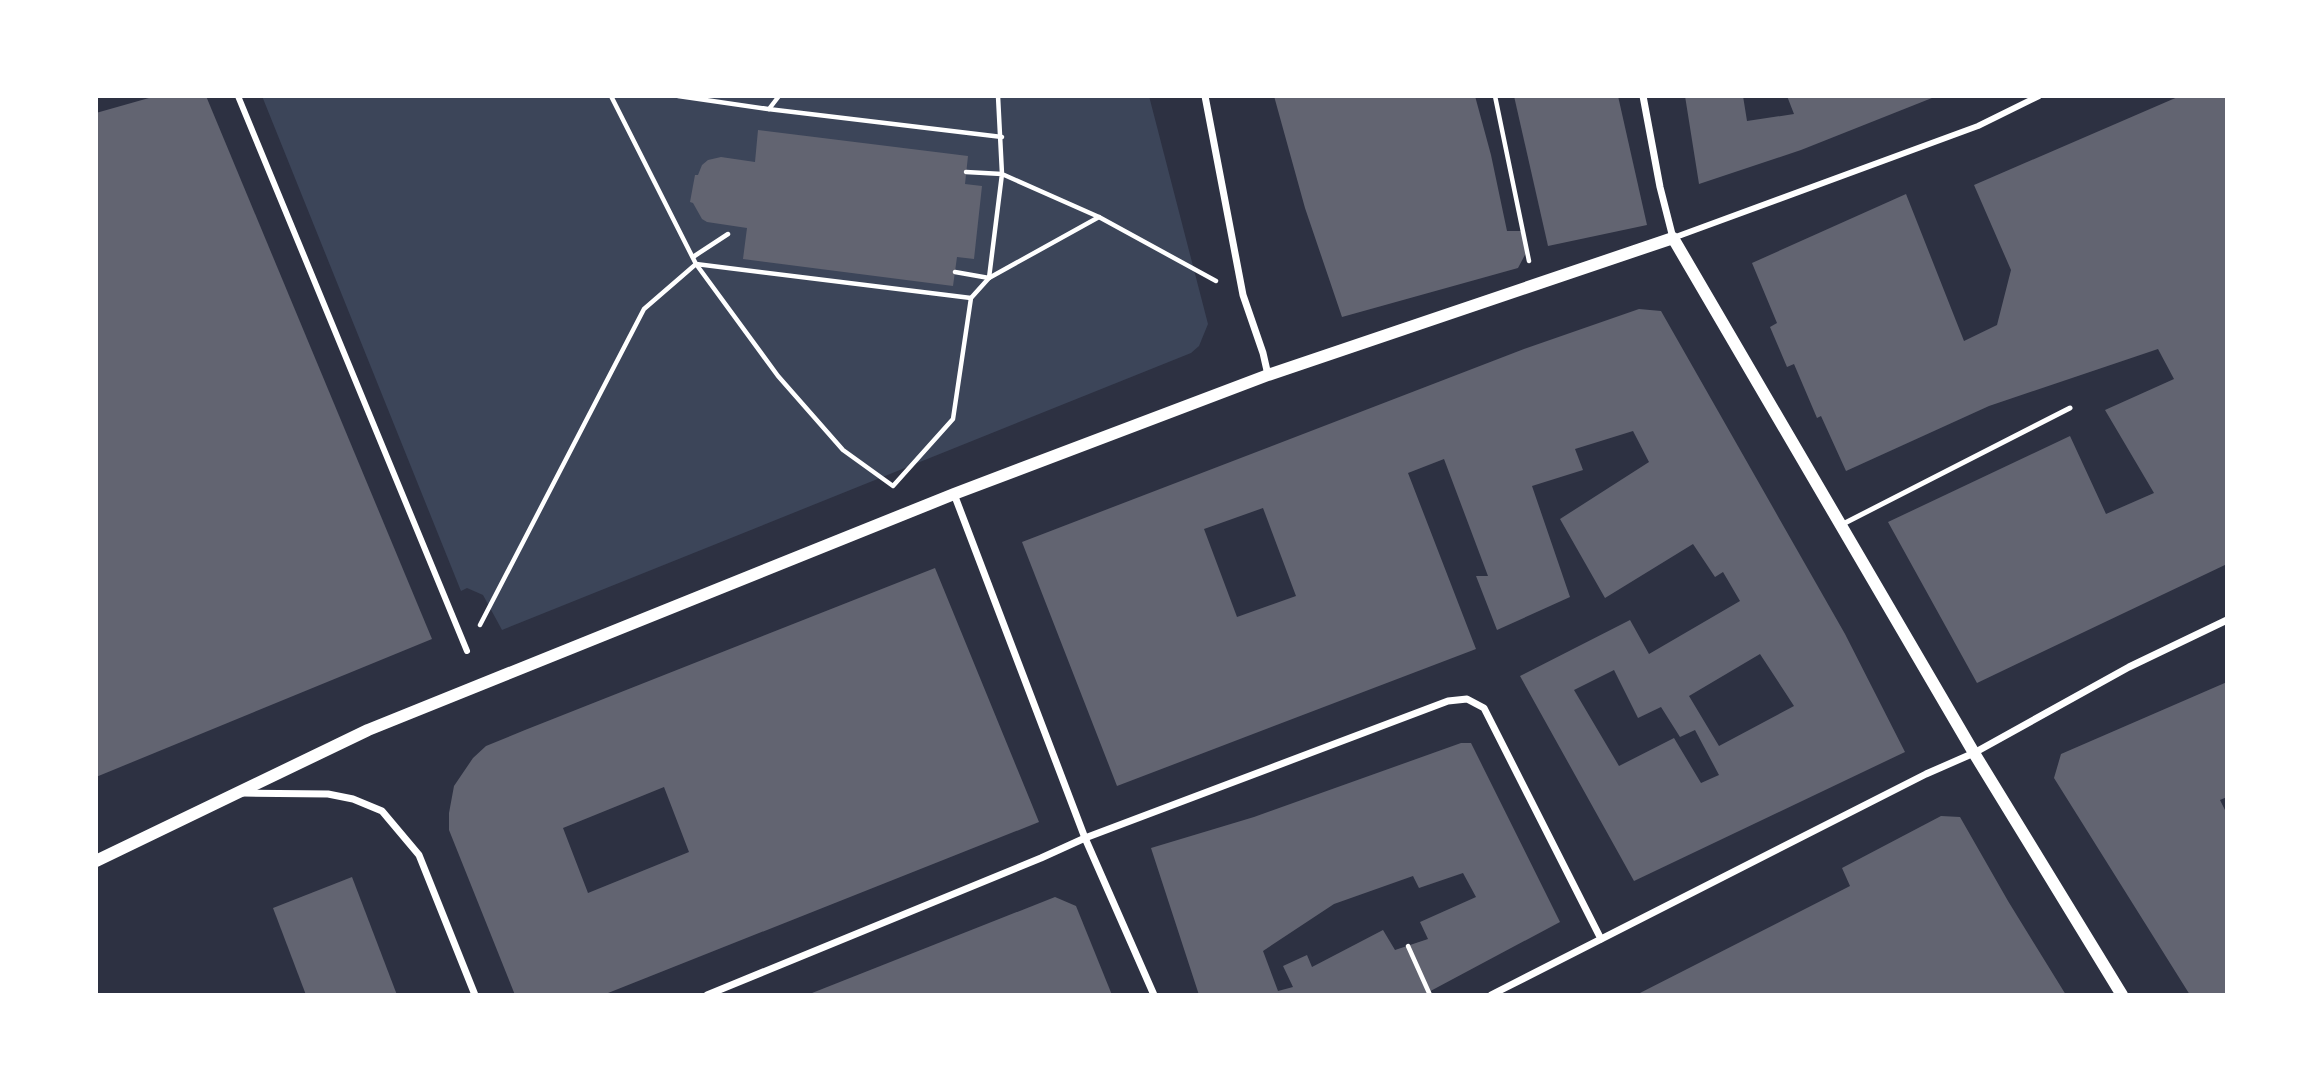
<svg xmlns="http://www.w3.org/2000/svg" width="2323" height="1091" viewBox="0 0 2323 1091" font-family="'PT Sans',sans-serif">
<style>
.green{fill:#3c4559}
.building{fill:#626471;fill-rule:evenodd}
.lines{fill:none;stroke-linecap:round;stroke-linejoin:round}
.path{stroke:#fff;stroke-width:4.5}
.service{stroke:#fff;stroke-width:5}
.pedestrian{stroke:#fff;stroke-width:6}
.minor{stroke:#fff;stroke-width:7}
.tertiary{stroke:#fff;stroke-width:12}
</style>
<rect width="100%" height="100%" fill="#2d3142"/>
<path class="green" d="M262,96H1149L1208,324L1199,346L1191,353L502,630L483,595L467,588L461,591Z"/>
<g class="building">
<path d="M156,96H206L432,639L96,777V113Z"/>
<path d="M1274,96H1475L1491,155L1507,231H1523L1527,251L1518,268L1342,317L1305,208Z"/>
<path d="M1514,96H1618L1647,225L1548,246Z"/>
<path d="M1685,96H1743L1747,121L1794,114L1787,96H1937L1801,150L1699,184Z"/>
<path d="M2180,96H2227V564L1977,683L1888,522L2070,436L2106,514L2154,493L2105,410L2174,379L2158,349L1989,406L1846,471L1821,416L1817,418L1794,364L1787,367L1770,327L1777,323L1752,263L1906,194L1964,341L1997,325L2011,270L1974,185Z"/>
<path d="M758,130L968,156L965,184L982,186L974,259L957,257L953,286L743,259L747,228L707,222L702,219L693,203L690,202L695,175H698L702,165L708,160L721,157L755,162Z"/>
<path d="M1639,309L1661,311L1845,634L1905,752L1634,881L1520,676L1630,620L1649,654L1740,601L1723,572L1715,577L1693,544L1605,598L1560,519L1649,462L1633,431L1575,449L1583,470L1532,486L1570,597L1497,630L1476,576H1488L1444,459L1408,473L1476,649L1117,786L1022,542L1524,349ZM1263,508L1296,596L1237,617L1204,529ZM1760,654L1794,706L1719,746L1689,696ZM1614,670L1638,718L1661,707L1680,737L1695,730L1719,775L1701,783L1674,738L1619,766L1574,690Z"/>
<path d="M935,568L1039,822L603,995H515L449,830V813L454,786L473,758L486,746L525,730ZM664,787L689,852L588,893L563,828Z"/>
<path d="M2227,682V797L2220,800L2227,814V995H2190L2054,778L2061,754Z"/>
<path d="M1461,743H1471L1560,922L1423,995H1199L1151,848L1254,817ZM1463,873L1476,897L1420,922L1428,939L1395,950L1383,930L1312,967L1307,955L1283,966L1293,987L1278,991L1263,951L1334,904L1413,876L1419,888Z"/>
<path d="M1941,816L1960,817L2008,901L2066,995H1636L1850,886L1842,868Z"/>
<path d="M352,877L397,995H306L273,908Z"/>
<path d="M1055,897L1076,906L1112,995H807Z"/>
</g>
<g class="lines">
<g class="path">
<path d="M611,96L696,264L778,376L843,450L893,486L953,419L971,298L989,278L1099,217"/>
<path d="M678,96L768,109L1002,137"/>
<path d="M998,96L1002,174L1099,217L1216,281"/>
<path d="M1495,96L1529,261"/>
<path d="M769,109L779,96"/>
<path d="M693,257L728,234"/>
<path d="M955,272L989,278L1002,174L966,172"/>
<path d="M480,625L644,309L696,264L971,298"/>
<path d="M1408,946L1430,995"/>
</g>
<path class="service" d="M1841,525L2070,408"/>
<g class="pedestrian">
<path d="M238,96L467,651"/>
<path d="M1673,238L1978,126L2039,96"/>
</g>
<g class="minor">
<path d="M1205,96L1243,295L1263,353L1268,375"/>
<path d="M1643,96L1660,187L1673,238"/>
<path d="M954,494L1085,838L1154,995"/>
<path d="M243,793L328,794L353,799L382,811L419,855L475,995"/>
<path d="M707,995L1041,858L1085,838L1448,701L1467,699L1484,708L1601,939"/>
<path d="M1491,995L1926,774L1974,753L2129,667L2227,620"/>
</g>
<path class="tertiary" d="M96,861L368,730L954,494L1268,375L1673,238L1974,753L2122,995"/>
</g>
<rect width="2323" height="1091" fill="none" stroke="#ffffff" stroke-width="196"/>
</svg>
